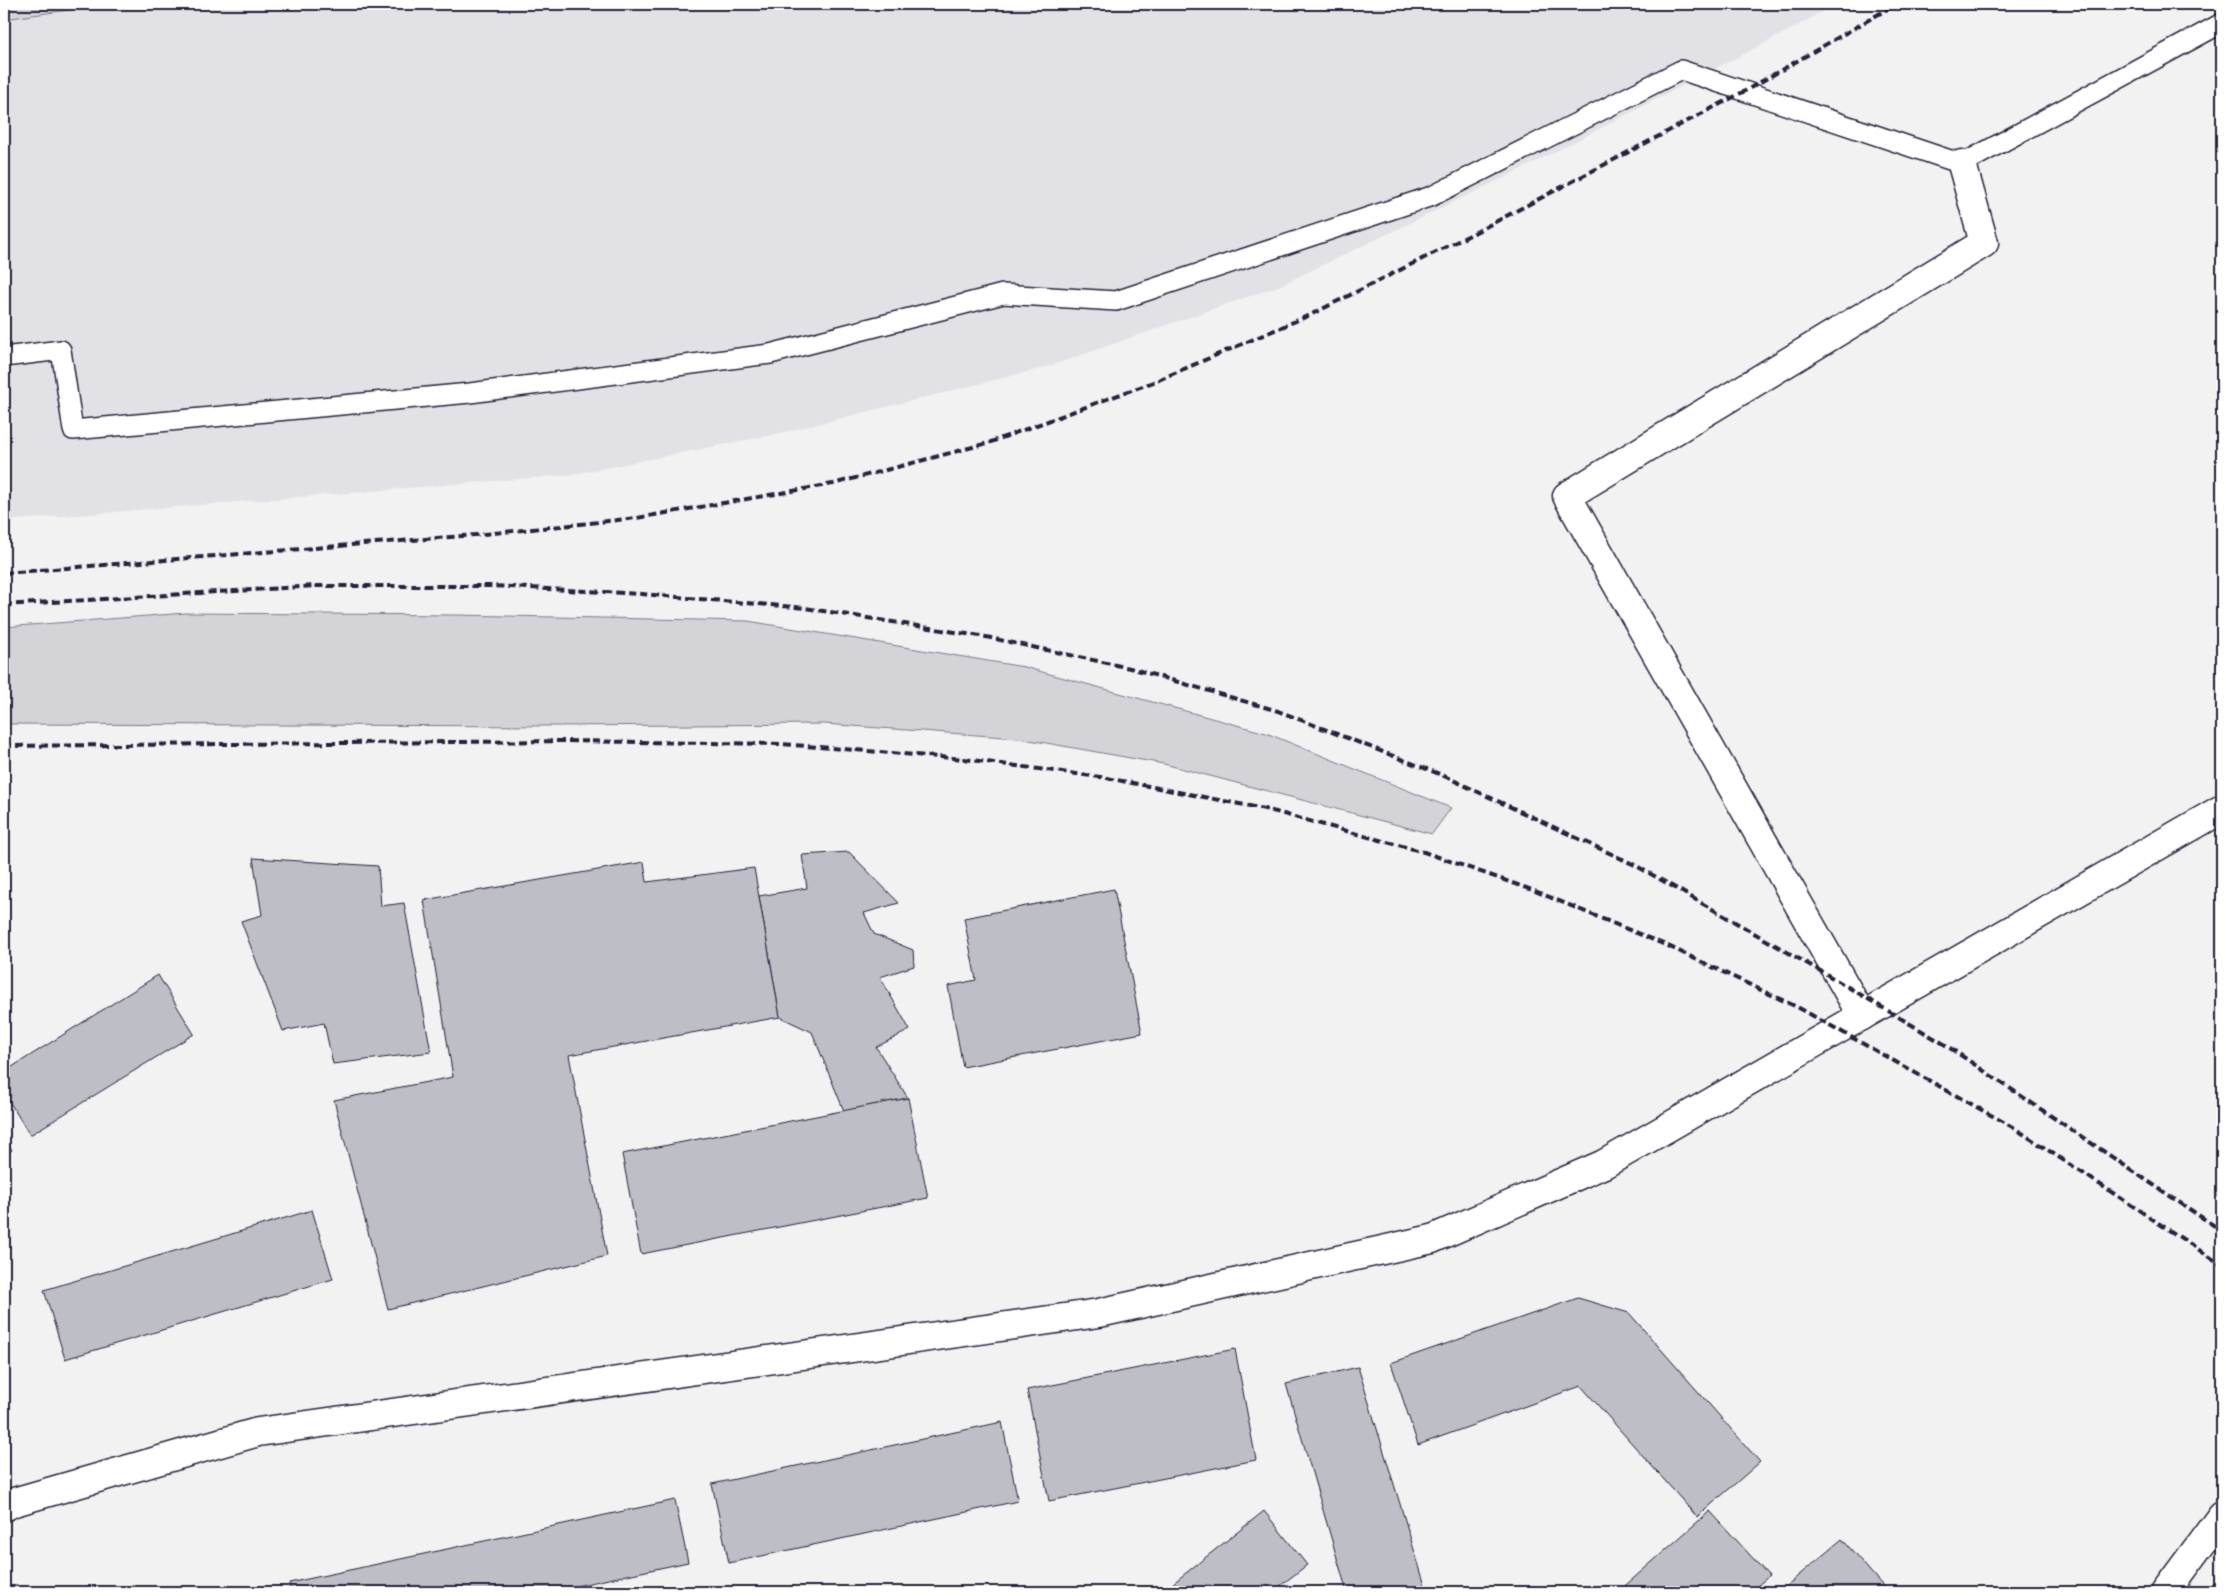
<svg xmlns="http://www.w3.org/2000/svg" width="2226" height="1596" viewBox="0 0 2226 1596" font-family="Itim,sans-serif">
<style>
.built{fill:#e2e2e6}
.green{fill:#d3d3d8;stroke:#7a7a8a}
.building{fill:#bebec6;stroke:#22223b}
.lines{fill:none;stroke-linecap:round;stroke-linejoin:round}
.service-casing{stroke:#22223b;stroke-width:22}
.minor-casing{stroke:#22223b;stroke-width:31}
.tertiary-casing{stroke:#22223b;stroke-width:31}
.trunk-casing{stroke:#22223b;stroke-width:31}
.service{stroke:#fff;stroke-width:19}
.minor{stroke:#fff;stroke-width:28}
.tertiary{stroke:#fff;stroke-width:28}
.trunk{stroke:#fff;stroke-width:28}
.rail{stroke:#22223b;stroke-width:4;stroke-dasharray:8 4;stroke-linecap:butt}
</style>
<rect width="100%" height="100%" fill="#f2f2f3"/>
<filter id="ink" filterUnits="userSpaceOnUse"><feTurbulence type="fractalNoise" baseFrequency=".02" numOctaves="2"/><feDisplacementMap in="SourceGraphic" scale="10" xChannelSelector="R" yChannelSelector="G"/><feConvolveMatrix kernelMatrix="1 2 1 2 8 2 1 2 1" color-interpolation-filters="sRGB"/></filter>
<g filter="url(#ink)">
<path class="built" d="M112,4H1835L1790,30L1514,173L1279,286L1047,367L773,435L569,475L4,521V19Z"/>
<g class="green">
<path d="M4,4H112L4,19Z"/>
<path d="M186,613L457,615L748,621L1024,667L1266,733L1451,808L1432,834L1164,764L1018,738L824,724L556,726L4,724V627Z"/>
</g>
<g class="building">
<path d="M849,852L899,903L864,913L874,934L913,950L914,966L880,977L910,1030L876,1047L908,1098L844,1111L812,1032L780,1017L759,896L807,888L802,855Z"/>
<path d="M253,858L378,866L381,906L404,903L431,1052L333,1064L324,1023L283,1031L241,921L262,915Z"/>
<path d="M644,862L647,882L754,868L780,1017L569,1055L607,1256L388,1309L334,1100L453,1077L424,900Z"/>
<path d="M1114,889L1142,1033L963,1067L948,986L976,980L964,918Z"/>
<path d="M158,975L194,1034L30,1135L4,1093V1072Z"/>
<path d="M908,1098L928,1198L641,1254L622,1154Z"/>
<path d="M4,1137L12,1150L4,1156Z"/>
<path d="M312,1210L333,1279L65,1359L44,1290Z"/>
<path d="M1578,1298L1629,1313L1760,1462L1697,1517L1581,1386L1418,1445L1391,1363Z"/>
<path d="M1235,1349L1256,1460L1049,1501L1027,1390Z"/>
<path d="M1358,1367L1427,1592H1347L1286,1384Z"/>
<path d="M1002,1422L1018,1501L729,1563L712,1484Z"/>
<path d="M675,1500L688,1562L548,1592H291L289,1583Z"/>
<path d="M1264,1511L1307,1565L1272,1592H1162Z"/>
<path d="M1710,1511L1769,1576L1750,1592H1618Z"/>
<path d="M1842,1539L1888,1592H1779Z"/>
</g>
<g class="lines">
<g class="service-casing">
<path id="service" d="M4,357L61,350L73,430L470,393L770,354L1003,294L1116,301L1432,196L1681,70L1962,164L2222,23"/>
</g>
<g class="minor-casing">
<path id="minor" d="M1862,1016L1567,496L1984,243L1962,164"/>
</g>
<g class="tertiary-casing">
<path id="tertiary" d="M4,1507L14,1502L258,1432L1099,1313L1432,1239L1604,1164L2222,809"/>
</g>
<g class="trunk-casing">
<path id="trunk" d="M2165,1592L2222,1515"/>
</g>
<use href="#service" class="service"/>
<use href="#minor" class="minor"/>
<use href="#tertiary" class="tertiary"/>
<use href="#trunk" class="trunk"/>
<g class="rail">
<path d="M4,573L475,535L637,518L833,484L988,443L1156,381L1312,314L1474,233L1745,91L1896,4"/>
<path d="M4,605L316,586H492L642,594L805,608L986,637L1130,668L1278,711L1442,775L1635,865L1831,977L1944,1044L2222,1231"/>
<path d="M4,746L567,741L782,744L964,759L1107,778L1265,809L1424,852L1535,891L1668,946L1799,1008L2016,1129L2222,1265"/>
</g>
</g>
</g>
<rect width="2226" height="1596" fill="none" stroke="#fff" stroke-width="20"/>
<rect x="10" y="10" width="2206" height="1576" fill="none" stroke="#22223b" stroke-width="2" filter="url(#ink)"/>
</svg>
